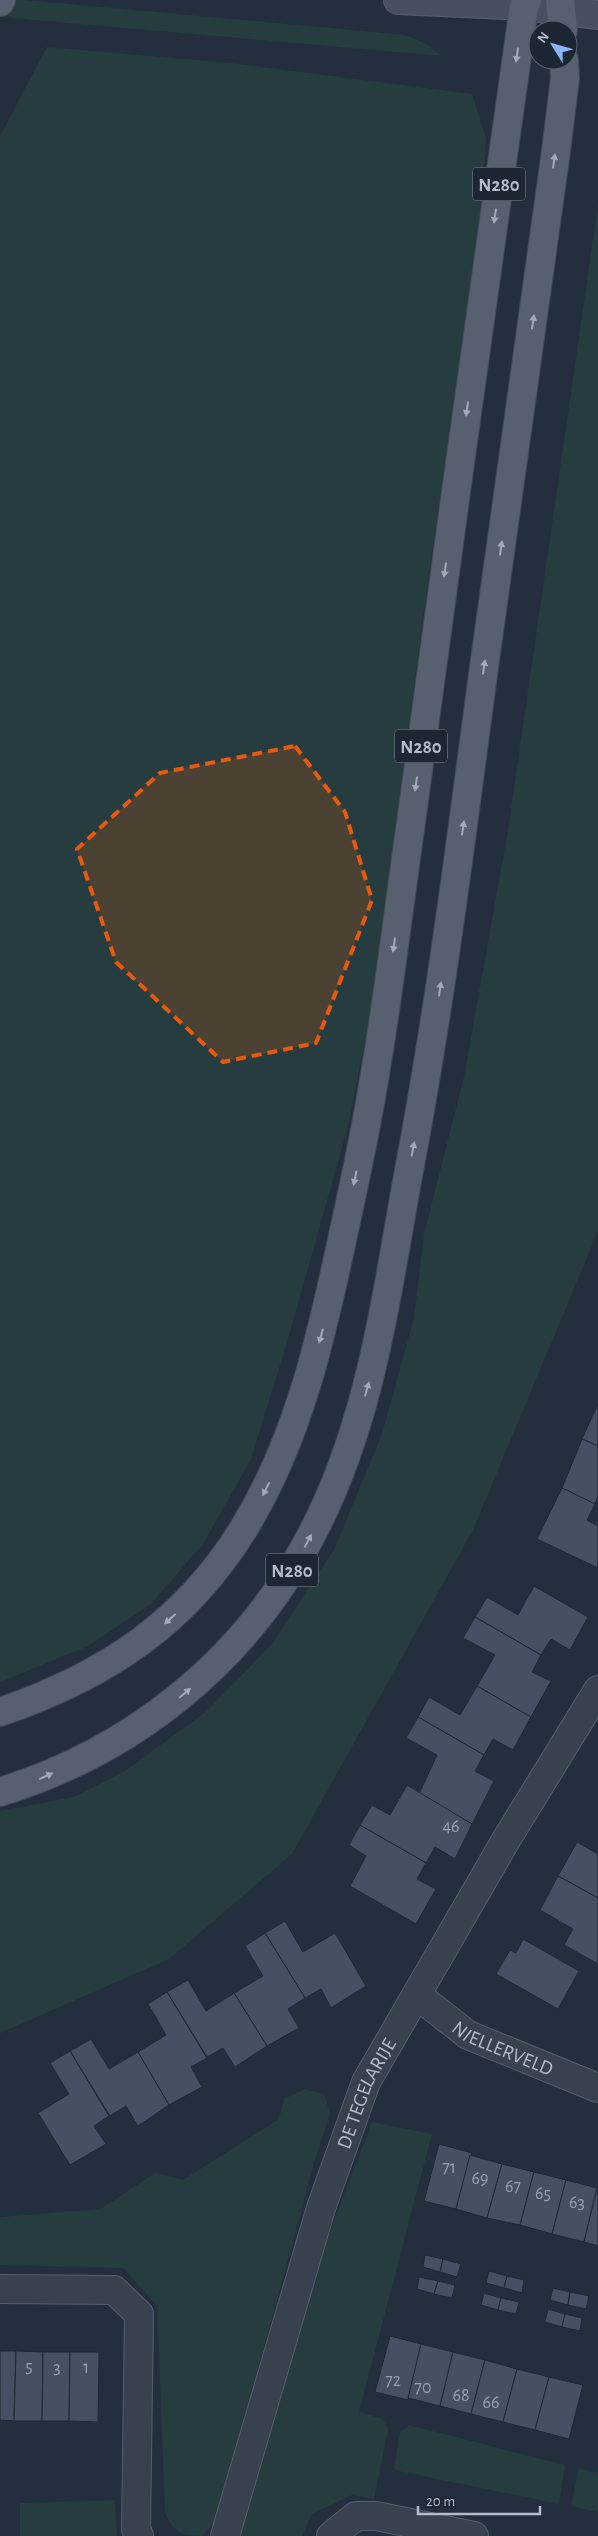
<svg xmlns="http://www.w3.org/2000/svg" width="598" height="2536" viewBox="0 0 598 2536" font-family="'Alegreya Sans',sans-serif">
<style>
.green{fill:#263c3f}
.building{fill:#455162;stroke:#1f2835}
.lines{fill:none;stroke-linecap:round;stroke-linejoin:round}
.street-casing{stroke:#565f6c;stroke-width:30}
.secondary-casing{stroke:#565f6c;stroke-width:30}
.primary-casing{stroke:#414a57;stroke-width:30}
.street{stroke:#38414e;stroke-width:28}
.secondary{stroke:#465061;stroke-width:28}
.primary{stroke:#56606e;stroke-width:28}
.oneway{fill:#a1aab7}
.marked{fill:#e8590c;fill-opacity:0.2;stroke:#e8590c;stroke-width:4;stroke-dasharray:10 6;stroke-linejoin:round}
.labels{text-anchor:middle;stroke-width:4;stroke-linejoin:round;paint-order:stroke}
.number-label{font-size:18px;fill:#98a1af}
.shield{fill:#1d2633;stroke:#878f9c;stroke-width:1}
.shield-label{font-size:19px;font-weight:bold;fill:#b4bcc9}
.street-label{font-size:20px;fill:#b4bcc9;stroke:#1d2633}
</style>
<rect width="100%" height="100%" fill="#242f3e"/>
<g class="green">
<path d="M0,0H25L406,35L426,44L442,56L0,17Z"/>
<path d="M47,47L231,63L472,94L486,138L482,202L427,588L372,1003L349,1123L286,1346L251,1459L203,1544L151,1604L88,1646L0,1682V136Z"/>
<path d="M598,205V1231L473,1530L292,1854L169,1959L0,2033V1811L74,1797L125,1771L207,1711L272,1644L335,1548L382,1434L414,1318L424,1234L464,1077L508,830Z"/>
<path d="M305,2089L324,2094L330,2113L315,2160L217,2520L202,2536C180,2535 175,2533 165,2513L157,2305L123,2268L0,2265V2217L101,2209L155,2173L183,2180L279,2119L284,2099Z"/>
<path d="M372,2122L432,2134L359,2412L383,2419L388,2429L374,2499L352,2495L312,2514L302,2536H238L321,2254Z"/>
<path d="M409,2425L565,2465L559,2504L394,2470L400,2433Z"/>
<path d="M579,2468L598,2473V2512L571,2506Z"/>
<path d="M115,2500L117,2536H20V2503Z"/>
</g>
<g class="building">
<path d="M598,1404V1446L582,1439Z"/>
<path d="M582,1439L598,1446V1496L595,1504L562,1488Z"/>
<path d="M562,1488L595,1504L587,1520L598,1526V1568L537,1539Z"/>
<path d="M534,1586L588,1617L570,1650L551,1639L541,1655L475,1617L487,1597L518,1615Z"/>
<path d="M475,1617L541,1655L532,1672L551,1681L531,1717L477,1686L495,1655L463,1638Z"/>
<path d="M477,1686L531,1717L513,1750L493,1739L484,1755L418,1717L429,1697L460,1715Z"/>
<path d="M418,1717L484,1755L475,1771L494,1781L472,1824L419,1794L437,1755L406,1738Z"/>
<path d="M407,1785L472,1824L455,1859L435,1847L426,1863L360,1825L372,1805L390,1815Z"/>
<path d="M360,1825L426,1863L417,1879L436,1889L416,1924L350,1886L366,1856L349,1845Z"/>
<path d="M577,1842L598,1854V1898L558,1876Z"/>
<path d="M558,1876L598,1898V1964L564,1945L573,1929L540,1910Z"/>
<path d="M285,1921L303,1952L335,1933L366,1986L331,2008L321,1989L305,1998L265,1933Z"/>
<path d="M265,1933L305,1998L288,2009L299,2028L267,2046L234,1993L263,1976L245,1946Z"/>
<path d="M523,1939L579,1971L558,2009L496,1974L510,1950L516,1953Z"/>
<path d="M188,1980L206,2011L234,1993L267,2046L235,2067L223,2048L207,2057L167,1992Z"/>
<path d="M167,1992L207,2058L191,2067L202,2087L169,2105L138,2052L166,2035L148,2004Z"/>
<path d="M91,2039L109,2069L138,2052L169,2105L138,2126L126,2106L110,2116L70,2051Z"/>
<path d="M70,2051L109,2116L94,2126L106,2144L70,2165L38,2113L69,2094L50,2063Z"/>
<path d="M439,2144L472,2153L456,2209L424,2201Z"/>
<path d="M470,2155L502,2164L487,2218L456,2209Z"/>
<path d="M502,2164L534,2172L520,2225L487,2218Z"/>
<path d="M534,2172L566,2180L552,2234L520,2225Z"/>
<path d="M566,2180L597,2188L584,2242L552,2234Z"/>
<path d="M597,2188H598V2246L584,2242Z"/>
<path d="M425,2255L443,2259L440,2272L423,2267Z"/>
<path d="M443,2259L461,2264L457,2277L440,2272Z"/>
<path d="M489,2271L507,2276L504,2288L486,2283Z"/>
<path d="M507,2276L524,2280L522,2293L504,2288Z"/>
<path d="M419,2277L438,2281L434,2294L417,2289Z"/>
<path d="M438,2281L455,2285L452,2298L434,2294Z"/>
<path d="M553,2288L570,2292L568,2305L550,2300Z"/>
<path d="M570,2292L589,2296L586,2309L568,2305Z"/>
<path d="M484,2293L501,2298L498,2310L481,2305Z"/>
<path d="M501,2298L519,2302L516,2314L498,2310Z"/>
<path d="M548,2309L565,2314L562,2327L545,2322Z"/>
<path d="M565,2314L582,2318L580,2331L562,2327Z"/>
<path d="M390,2336L421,2344L408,2400L375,2392Z"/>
<path d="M421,2344L453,2352L440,2406L408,2398Z"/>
<path d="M0,2351H16L14,2421L0,2420Z"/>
<path d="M16,2351L43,2352L42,2421H14Z"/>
<path d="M43,2352H70L69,2421H42Z"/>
<path d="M70,2352H99L98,2422L69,2421Z"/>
<path d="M453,2352L485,2360L471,2414L440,2406Z"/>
<path d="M485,2360L517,2369L503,2422L471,2414Z"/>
<path d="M517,2369L549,2377L535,2430L503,2422Z"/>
<path d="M549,2377L583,2385L569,2439L535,2430Z"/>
</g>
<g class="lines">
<g class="street-casing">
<g id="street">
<path id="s1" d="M417,1995L468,2035L598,2088"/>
<path d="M0,2289L114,2290L139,2314L136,2529L139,2536"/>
<path id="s2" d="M225,2536L321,2208L366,2082L506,1840L598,1690"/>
<path d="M331,2536L356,2516H376L474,2536"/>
</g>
</g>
<g class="secondary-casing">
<path id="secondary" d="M398,0L524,6L598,15"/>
</g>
<g class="primary-casing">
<g id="primary">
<path d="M560,0L563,30"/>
<path d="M0,2L1,0"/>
<path d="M0,1712C106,1676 189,1621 247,1523C299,1436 321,1338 342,1240C350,1203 358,1167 365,1130C385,1026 397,920 412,815C448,545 486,276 524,6L527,0"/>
<path d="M0,1792C130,1752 240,1665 306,1545C374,1423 387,1284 413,1149C443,987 463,823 485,660C508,490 533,321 556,151L565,78L564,60"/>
</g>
</g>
<use href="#street" class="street"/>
<use href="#secondary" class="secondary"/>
<use href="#primary" class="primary"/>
</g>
<defs><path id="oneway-solid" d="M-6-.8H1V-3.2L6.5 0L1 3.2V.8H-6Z" transform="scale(1.25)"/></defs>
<g class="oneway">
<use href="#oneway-solid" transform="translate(517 55) rotate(98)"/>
<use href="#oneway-solid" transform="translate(554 161) rotate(-82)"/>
<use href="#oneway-solid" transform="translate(495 216) rotate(98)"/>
<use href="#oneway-solid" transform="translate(533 322) rotate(-82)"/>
<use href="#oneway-solid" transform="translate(467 409) rotate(98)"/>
<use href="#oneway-solid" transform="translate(501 548) rotate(-82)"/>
<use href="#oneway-solid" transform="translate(445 570) rotate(98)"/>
<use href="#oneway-solid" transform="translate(484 667) rotate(-82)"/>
<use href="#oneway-solid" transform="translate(416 784) rotate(98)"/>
<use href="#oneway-solid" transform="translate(463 828) rotate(-82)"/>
<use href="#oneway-solid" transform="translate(394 945) rotate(98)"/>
<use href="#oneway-solid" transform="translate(440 989) rotate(-82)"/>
<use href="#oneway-solid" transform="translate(413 1149) rotate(-79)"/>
<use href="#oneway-solid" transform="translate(355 1178) rotate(102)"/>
<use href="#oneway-solid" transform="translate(321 1336) rotate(105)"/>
<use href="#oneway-solid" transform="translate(367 1389) rotate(-74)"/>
<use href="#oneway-solid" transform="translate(266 1489) rotate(117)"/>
<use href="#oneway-solid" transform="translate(308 1541) rotate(-62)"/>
<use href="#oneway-solid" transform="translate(170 1619) rotate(138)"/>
<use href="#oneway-solid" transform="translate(185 1693) rotate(-40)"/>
<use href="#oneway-solid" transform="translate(46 1776) rotate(-24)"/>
</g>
<path class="marked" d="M295,746L345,812L372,900L316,1043L223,1062L116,962L77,849L160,773Z"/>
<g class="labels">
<g class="number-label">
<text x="451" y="1832">46</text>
<text x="449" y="2173">71</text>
<text x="480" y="2184">69</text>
<text x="513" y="2192">67</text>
<text x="543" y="2199">65</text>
<text x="577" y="2208">63</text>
<text x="29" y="2372">5</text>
<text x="57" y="2373">3</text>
<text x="86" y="2373">1</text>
<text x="393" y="2386">72</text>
<text x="423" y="2393">70</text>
<text x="461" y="2401">68</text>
<text x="491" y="2408">66</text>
</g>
<g class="shield">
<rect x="473" y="167.5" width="52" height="33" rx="4"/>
<rect x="395" y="729.5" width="52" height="33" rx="4"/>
<rect x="266" y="1553.5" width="52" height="33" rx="4"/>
</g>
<g class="shield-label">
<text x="499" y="191">N280</text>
<text x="421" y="753">N280</text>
<text x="292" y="1577">N280</text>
</g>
<g class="street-label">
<text dy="7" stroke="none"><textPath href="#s1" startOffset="102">NIELLERVELD</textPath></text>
<text dy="7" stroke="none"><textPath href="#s2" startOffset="465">DE TEGELARIJE</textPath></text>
</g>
</g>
<g transform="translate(553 45) rotate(307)"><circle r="24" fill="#1d2633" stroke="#59626f"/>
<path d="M0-4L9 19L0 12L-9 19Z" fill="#8ab4f8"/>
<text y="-8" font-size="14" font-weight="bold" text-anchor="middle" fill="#b4bcc9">N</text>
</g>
<path d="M418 2506v8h122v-8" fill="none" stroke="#b4bcc9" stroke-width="2.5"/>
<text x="426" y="2506" font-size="15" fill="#b4bcc9" stroke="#1d2633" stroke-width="4" paint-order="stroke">20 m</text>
</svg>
